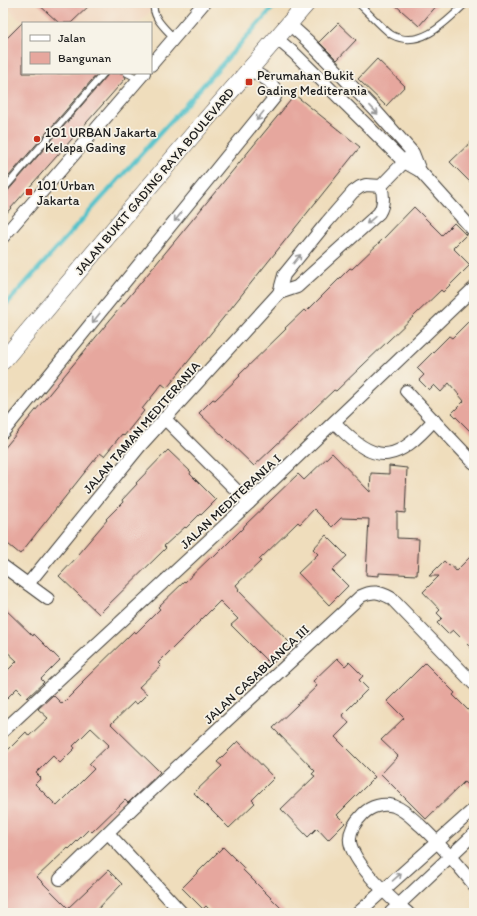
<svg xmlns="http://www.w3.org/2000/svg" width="477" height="916" viewBox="0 0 477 916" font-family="Itim,sans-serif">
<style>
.built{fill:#f1d5bd}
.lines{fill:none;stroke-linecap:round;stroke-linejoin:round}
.stream{stroke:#54c2ca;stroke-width:4.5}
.building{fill:#e6a79e;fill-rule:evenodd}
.lane-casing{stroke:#3c3934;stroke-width:8}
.street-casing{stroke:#3c3934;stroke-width:14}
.secondary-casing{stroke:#3c3934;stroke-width:18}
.lane{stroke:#fff;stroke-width:6}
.street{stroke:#fff;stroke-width:12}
.secondary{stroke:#fff;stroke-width:17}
.oneway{stroke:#999}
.poi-dot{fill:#c8321e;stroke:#f7f3e8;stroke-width:1.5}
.labels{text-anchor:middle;stroke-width:3.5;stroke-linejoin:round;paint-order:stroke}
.poi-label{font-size:13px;fill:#1c1c1c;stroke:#f7f3e8;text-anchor:start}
.street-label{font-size:13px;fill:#1c1c1c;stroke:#f7f3e8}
</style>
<rect width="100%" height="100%" fill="#f7f3e8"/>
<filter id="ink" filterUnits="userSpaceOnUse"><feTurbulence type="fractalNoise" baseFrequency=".025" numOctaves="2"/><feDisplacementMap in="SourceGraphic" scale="8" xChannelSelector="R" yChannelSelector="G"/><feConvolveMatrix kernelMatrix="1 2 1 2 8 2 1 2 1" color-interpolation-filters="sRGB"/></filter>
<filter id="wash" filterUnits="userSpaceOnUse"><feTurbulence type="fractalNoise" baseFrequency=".012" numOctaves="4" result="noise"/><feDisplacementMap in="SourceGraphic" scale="16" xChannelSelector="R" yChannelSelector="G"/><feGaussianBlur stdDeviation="0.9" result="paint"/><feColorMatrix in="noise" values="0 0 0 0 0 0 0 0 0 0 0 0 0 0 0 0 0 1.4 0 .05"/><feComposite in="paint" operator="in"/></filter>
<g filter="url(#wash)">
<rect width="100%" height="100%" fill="#efddbc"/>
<path class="built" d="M4,3H159L139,23H30L17,18Z"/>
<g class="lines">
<path class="stream" d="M3,308L277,3"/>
</g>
<g id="blocks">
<g class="building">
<path d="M37,3H92L71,23H59Z"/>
<path d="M393,3H439L419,26Z"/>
<path d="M23,22V73H98L3,183V42Z"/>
<path d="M338,23L356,40L337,60L319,42Z"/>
<path d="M377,59L405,86L386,106L358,79Z"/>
<path d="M108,73H123L126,78L3,217V194L6,193L107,76Z"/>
<path d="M295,95L360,147L167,388L162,384L142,409L144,411L124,436L122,434L104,456L100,453L20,554L3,540V450Z"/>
<path d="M474,139V186L450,162Z"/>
<path d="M414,207L442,235L454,223L466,235L453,248L470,265L443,292L441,290L336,391L334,390L254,466L199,413L213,399L215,400L240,376L239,375L286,329L285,328L304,310L306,312L350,268L352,269L383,239Z"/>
<path d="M474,316V435L452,413L464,401L449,383L441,392L434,385L429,390L419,380L424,375L417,368L449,336L452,338Z"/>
<path d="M168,450L191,472L190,474L216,500L201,515L200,514L186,528L185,527L164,546L166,548L99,614L59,576L79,555L78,554L107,520L106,519L123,502L122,500L137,484L136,483Z"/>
<path d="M332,453L370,492L371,473L389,474V466L407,468L405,513L397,512V538L419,539L417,575L379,573V576L366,575L369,519L341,518L332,527L314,509L300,524L298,522L259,560L261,561L236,585L239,589L238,590L292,645L271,665L231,625L238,619L220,601L158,663L161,666L139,687L147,694L137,704L134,702L111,724L160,772L128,803L125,800L92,832L89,829L69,849L68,848L37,877L68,908L108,870L122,884L94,913H3V755L26,732L29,736L48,718L38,709L53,695L62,704L83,683L82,682L134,631L136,633L160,609L158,607L185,581V582L213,555L214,557L244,527V526L298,474L304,480ZM91,728L109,745L89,764L94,769L57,806L35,784L41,778L36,773L53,756L60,763L75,748L73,746Z"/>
<path d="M326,535L347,556L332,570L348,586L329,605L298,573L318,554L313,549Z"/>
<path d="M474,553V651L453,630L448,634L437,623L442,618L437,613L440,610L423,592L439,576H429L444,561L449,566L451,565L456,571Z"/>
<path d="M3,607L33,636L34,634L60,660L41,679L44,682L27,698L17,688L3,702V675L17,661L3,648Z"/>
<path d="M337,658L345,666L349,662L363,676L359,680L368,689L342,715L349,723L335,737L375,777L337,815L345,823L328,840L317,828L308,837L281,809L315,776L312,774L315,771L273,728L317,686L313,681Z"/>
<path d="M425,663L455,693L453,695L474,716V791L464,782L426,819L381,774L398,756L381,740L404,718L387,701Z"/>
<path d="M238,741L274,778L252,800L255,803L229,828L194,793L222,766L217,762Z"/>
<path d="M223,847L244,868L243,870L286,913H213L206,906L203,909L182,888Z"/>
</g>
</g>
</g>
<g filter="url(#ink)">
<use href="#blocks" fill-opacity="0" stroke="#3c3934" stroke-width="1"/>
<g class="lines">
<g class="lane-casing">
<g id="lane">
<path d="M154,3C151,17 166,29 174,38"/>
<path d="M358,3C366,10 384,30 392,35C421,50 447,21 466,3"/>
<path d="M127,73L139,79"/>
<path d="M3,190L104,73"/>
</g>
</g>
<g class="street-casing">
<g id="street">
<path d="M288,23L308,41L374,109L413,153L420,171"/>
<path d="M276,38L295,54L404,162L420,171L474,231"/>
<path d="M151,65L204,3"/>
<path d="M381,186L409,157"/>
<path d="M3,237L144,73"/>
<path d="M279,293L297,287L379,213C384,205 384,196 381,186"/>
<path d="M406,391L474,463"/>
<path d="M164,418L249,503"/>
<path d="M338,426C378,468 398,460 434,420"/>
<path d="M3,432L275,97L276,90L269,81L249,69"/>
<path d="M3,566L48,599"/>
<path d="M28,584L140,446L279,293L284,275L327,222L353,192L360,187L366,185L381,186"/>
<path d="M3,731L249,503L474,288"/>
<path d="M108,833L182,913"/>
<path d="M60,879L135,806L361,596C373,590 380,592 391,598L474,684"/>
<path d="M358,913L474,809"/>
<path d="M390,913L474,834"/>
<path d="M408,913C390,898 358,868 351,846C347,834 355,822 363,814C371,806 383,803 394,806C405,810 413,819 421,826C440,844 457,864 474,885"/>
</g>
</g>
<g class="secondary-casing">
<path id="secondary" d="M3,361L191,137L307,3"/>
</g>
<use href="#lane" class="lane"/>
<use href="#street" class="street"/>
<use href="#secondary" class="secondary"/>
</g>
<defs><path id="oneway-shaft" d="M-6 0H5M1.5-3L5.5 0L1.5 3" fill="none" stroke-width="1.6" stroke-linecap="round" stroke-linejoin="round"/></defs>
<g class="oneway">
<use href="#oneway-shaft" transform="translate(374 110) rotate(47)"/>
<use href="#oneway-shaft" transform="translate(260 116) rotate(129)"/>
<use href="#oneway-shaft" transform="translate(178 217) rotate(129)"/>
<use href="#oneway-shaft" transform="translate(371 220) rotate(139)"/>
<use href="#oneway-shaft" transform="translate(297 259) rotate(-51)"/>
<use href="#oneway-shaft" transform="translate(96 318) rotate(129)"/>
<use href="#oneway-shaft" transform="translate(397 877) rotate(-41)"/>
</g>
</g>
<g class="poi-dot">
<rect x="245" y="78" width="8" height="8" rx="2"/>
<circle cx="37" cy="139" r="4"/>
<rect x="25" y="188" width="8" height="8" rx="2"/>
</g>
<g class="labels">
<g class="poi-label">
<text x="257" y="80">Perumahan Bukit<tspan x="257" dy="15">Gading Mediterania</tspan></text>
<text x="45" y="137">1O1 URBAN Jakarta<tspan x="45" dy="15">Kelapa Gading</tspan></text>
<text x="37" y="190">101 Urban<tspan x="37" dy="15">Jakarta</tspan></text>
</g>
<g class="street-label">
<text transform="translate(154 181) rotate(-50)" y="5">JALAN BUKIT GADING RAYA BOULEVARD</text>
<text transform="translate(141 427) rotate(-49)" y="5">JALAN TAMAN MEDITERANIA</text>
<text transform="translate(230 501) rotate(-43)" y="5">JALAN MEDITERANIA I</text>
<text transform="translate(256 674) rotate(-43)" y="5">JALAN CASABLANCA III</text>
</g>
</g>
<rect width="477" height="916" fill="none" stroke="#f7f3e8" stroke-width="16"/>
<rect x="22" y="22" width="130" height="52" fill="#f7f3e8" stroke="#9f9d96"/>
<rect x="30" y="35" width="20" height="6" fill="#ffffff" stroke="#9f9d96"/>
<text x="58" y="42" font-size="12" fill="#1c1c1c">Jalan</text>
<rect x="30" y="52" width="20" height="12" fill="#e6a79e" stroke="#9f9d96"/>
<text x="58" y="62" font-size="12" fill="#1c1c1c">Bangunan</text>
</svg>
